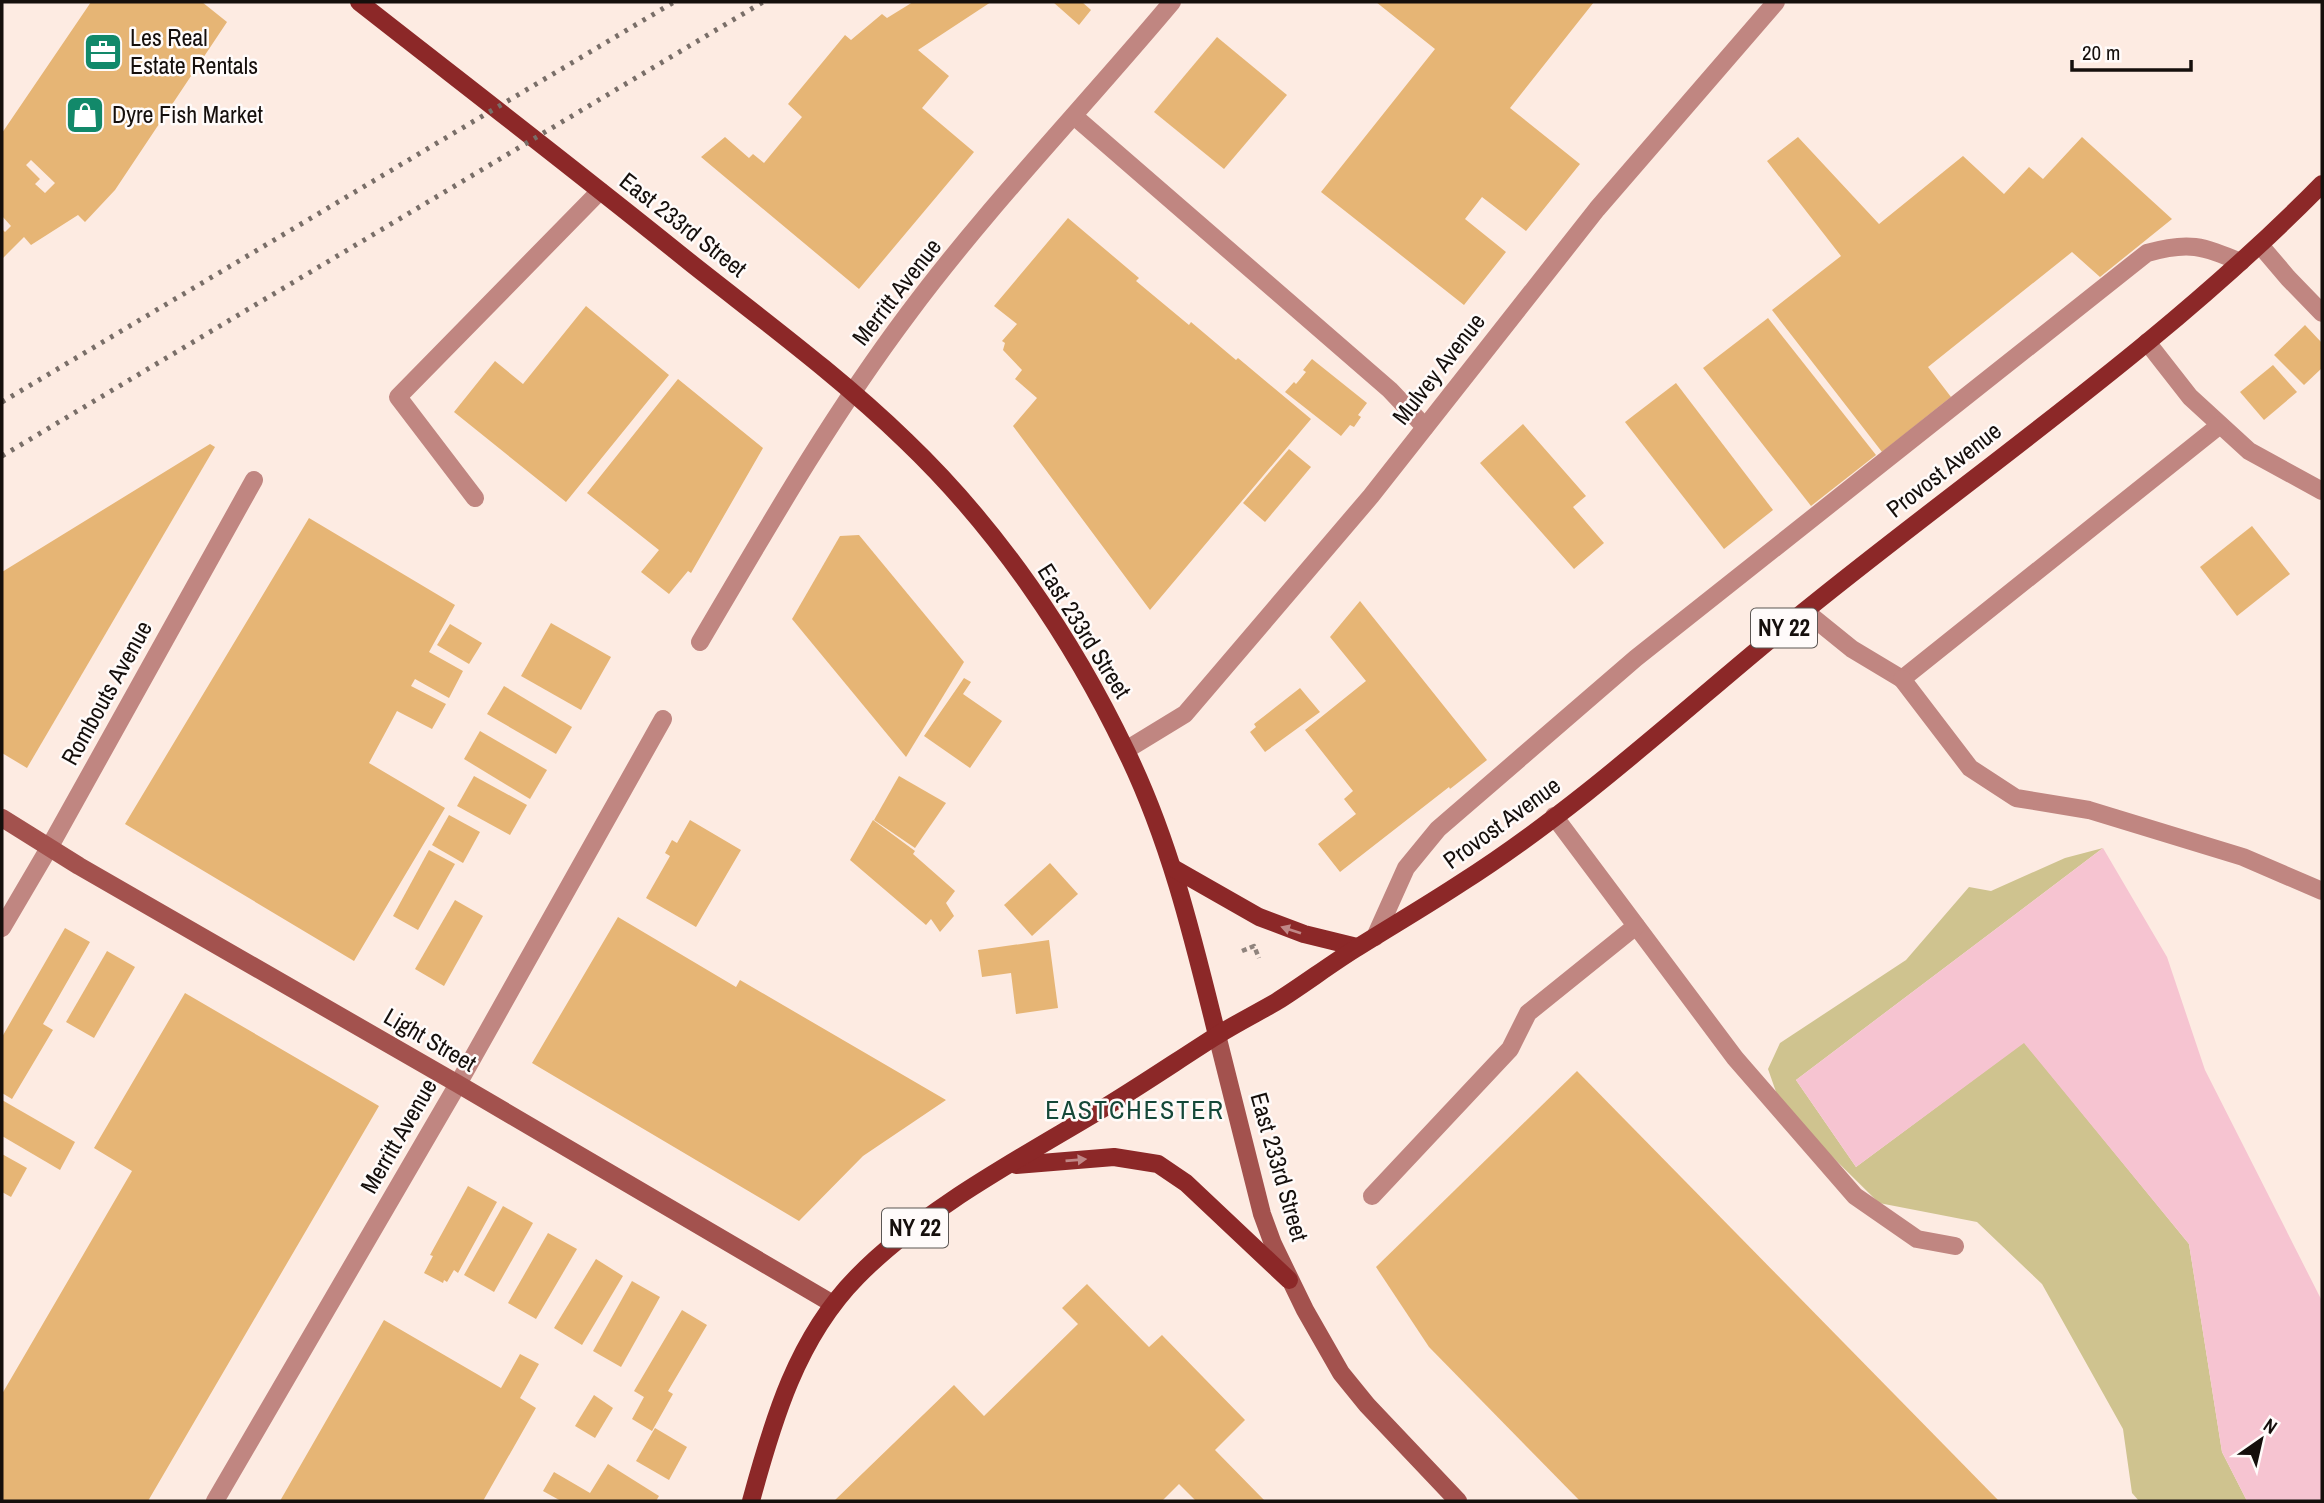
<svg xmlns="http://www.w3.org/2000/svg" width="2324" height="1503" viewBox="0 0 2324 1503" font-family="'Archivo Narrow',sans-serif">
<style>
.green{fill:#cfc38f}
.water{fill:#f6c4d1}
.building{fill:#e6b575;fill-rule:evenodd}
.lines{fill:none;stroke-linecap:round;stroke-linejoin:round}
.path{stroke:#8f837d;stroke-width:4.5;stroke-dasharray:5 3.5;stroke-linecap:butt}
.lane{stroke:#c08681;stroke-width:18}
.street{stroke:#c08681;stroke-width:18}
.secondary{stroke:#a3524e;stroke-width:18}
.primary{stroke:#8c2828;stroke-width:18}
.rail{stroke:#796e68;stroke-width:5;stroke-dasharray:3.5 7;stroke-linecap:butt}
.oneway{fill:#c08786}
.labels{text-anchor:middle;stroke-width:5;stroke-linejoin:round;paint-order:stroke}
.shield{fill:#fffbfa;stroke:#5b5653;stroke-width:2}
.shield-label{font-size:23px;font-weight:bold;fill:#150f0c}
.poi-label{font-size:24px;fill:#150f0c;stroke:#fffbfa;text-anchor:start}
.street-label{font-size:24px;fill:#150f0c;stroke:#fffbfa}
.neighbourhood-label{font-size:26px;letter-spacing:2px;fill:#154838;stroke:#fffbfa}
</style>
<rect width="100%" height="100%" fill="#fdebe2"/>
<path class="green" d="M2103,848L1796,1080L1856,1167L2024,1042L2189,1244L2222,1452L2247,1501H2139L2132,1493L2123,1429L2042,1284L1977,1222L1879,1203L1781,1106L1768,1069L1780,1043L1906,960L1969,887L1991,891L2065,858Z"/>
<path class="water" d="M2103,848L2167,957L2205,1070L2322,1301V1501H2247L2222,1452L2189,1244L2024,1043L1856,1167L1796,1080Z"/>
<g class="building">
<path d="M91,2H202L227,22L115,190L85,222L78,215L31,245L24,237L2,259V229L5,232L11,226L2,216V133ZM31,160L55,183L45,193L35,184L40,179L26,165Z"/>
<path d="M913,2H991L918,50L949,76L922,108L974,152L859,289L701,157L725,137L749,158L753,154L764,163L802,117L788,104L845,35L851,40L882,14L887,18Z"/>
<path d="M1053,2H1082L1091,10L1079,25Z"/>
<path d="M1376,2H1594L1510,108L1580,164L1526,231L1482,197L1465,219L1506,252L1464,305L1321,192L1435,49Z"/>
<path d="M1217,37L1287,95L1224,169L1154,112Z"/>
<path d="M1798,137L1879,224L1963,156L2004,194L2029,167L2043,179L2082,137L2172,219L2100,277L2072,252L1928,367L1951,397L1882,452L1772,310L1841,256L1767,161Z"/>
<path d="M1068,218L1139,278L1136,281L1189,325L1191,322L1236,360L1238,358L1311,419L1150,610L1013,426L1037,398L1015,379L1022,370L1003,350L1005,343L1002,341L1017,324L994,306Z"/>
<path d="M586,306L669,375L566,502L454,412L495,361L523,384Z"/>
<path d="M1768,318L1876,455L1811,506L1703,368Z"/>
<path d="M2305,325L2322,343V368L2304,385L2274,355Z"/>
<path d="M1312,359L1367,403L1358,415L1361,417L1354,427L1350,425L1341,436L1285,392L1294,382L1296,384L1306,372L1303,370Z"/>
<path d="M2273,365L2297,392L2264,420L2240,392Z"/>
<path d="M678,379L763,448L691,573L688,571L669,594L641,572L659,550L587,493Z"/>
<path d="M1676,383L1773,510L1724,549L1625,422Z"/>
<path d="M1523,424L1586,496L1573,507L1604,543L1574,569L1480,463Z"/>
<path d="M210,444L215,447L27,768L2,753V572Z"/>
<path d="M1289,449L1311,467L1265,522L1243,503Z"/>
<path d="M309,518L455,605L429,652L463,671L449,698L415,679L411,686L446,704L432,729L397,711L369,763L445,808L354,961L125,824Z"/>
<path d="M2252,526L2290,574L2237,616L2200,567Z"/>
<path d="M859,535L964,662L906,757L792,619L840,536Z"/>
<path d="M1360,601L1487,760L1450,789L1449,787L1340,872L1318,844L1356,814L1344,799L1353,791L1305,730L1366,681L1330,637Z"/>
<path d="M551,623L611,657L581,710L521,676Z"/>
<path d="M450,624L482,643L469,664L437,645Z"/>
<path d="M964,678L971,682L963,694L1002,721L970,768L924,736Z"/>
<path d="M504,686L572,727L556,754L487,714Z"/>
<path d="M1300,688L1320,712L1265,752L1250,732L1256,727L1254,724Z"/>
<path d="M480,731L547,770L530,799L464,759Z"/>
<path d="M474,776L527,805L510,835L457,806Z"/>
<path d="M899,776L946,803L915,848L874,820Z"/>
<path d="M449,815L480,832L463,863L432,845Z"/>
<path d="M690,820L741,850L696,927L646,898L670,856L665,853L672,840L677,843Z"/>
<path d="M873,820L915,851L913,854L955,891L946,903L954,916L940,932L931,919L926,925L850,860Z"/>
<path d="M429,850L455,864L418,930L393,916Z"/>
<path d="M1050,863L1078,894L1032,936L1004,905Z"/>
<path d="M455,900L483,916L444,986L415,969Z"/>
<path d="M618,917L736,987L740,980L946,1100L863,1156L799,1221L532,1063Z"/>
<path d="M65,928L90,942L43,1024L53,1030L12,1099L2,1093V1037Z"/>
<path d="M1049,940L1058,1008L1016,1014L1011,973L982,977L978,950Z"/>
<path d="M107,951L135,967L94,1038L66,1022Z"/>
<path d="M185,993L379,1106L148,1501H2V1394L132,1171L94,1148Z"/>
<path d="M1577,1071L1999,1501H1580L1429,1347L1376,1267Z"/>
<path d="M2,1100L75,1142L60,1170L2,1136Z"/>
<path d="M2,1154L27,1168L11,1197L2,1192Z"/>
<path d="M468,1186L497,1202L458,1273L454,1270L447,1282L444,1280L443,1283L424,1273L433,1256L430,1255Z"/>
<path d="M503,1206L533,1223L494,1292L464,1275Z"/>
<path d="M548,1233L577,1249L536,1319L508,1303Z"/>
<path d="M596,1259L623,1276L582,1345L554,1328Z"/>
<path d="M632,1281L660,1297L621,1367L593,1351Z"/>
<path d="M1087,1284L1149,1347L1162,1335L1245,1420L1215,1450L1265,1501H1196L1179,1484L1162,1501H834L954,1385L984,1416L1078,1324L1062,1308Z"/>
<path d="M682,1310L707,1325L668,1391L673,1394L652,1431L632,1419L644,1397L634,1391Z"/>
<path d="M384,1320L501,1388L520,1354L539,1364L520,1398L536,1408L483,1501H280Z"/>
<path d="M594,1395L613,1408L595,1438L575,1426Z"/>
<path d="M655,1428L687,1447L669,1480L636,1461Z"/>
<path d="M608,1464L659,1496L656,1501H561L543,1491L554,1472L590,1493Z"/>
</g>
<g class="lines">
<path class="path" d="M1242,951L1254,946L1259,958"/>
<g class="lane">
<path d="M1074,116L1390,390L1425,427"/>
<path d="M2260,245L2288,278L2322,313"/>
<path d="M2147,342L2190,397L2249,451L2322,491"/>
<path d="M475,498L398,397L600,191"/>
<path d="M1805,611L1852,649L1902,679L2220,425"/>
<path d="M1902,679L1970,768L2016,798L2089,810L2243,857L2322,891"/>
<path d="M1554,816L1735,1058L1855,1196L1917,1239L1955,1246"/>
<path d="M1375,937L1406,868L1438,829L1636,658L2147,253C2189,241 2202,246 2241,262"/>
<path d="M1372,1196L1510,1049L1528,1013L1636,926"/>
</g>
<g class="street">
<path d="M700,642C766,530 830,418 908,314C989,205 1085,106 1172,2"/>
<path d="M1126,750L1185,714L1371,496L1597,209L1776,2"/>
<path d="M2,928L49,848L254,480"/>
<path d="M215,1501L458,1084L663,719"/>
</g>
<g class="secondary">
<path d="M2,818L79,866L458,1084L833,1304"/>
<path d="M1217,1035L1262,1214L1273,1244L1305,1310L1341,1373L1367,1405L1458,1501"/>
</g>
<g class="primary">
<path d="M359,2C470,89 582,175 692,264C764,321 840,377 906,441C997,528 1072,638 1126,751C1170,841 1193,938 1217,1035"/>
<path d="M1173,868L1259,917L1304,934L1357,947"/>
<path d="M1016,1165L1114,1157L1158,1164L1186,1183L1289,1280"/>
<path d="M751,1501C773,1420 797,1338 857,1277C923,1209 1026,1155 1107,1106C1143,1084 1177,1061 1213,1038C1233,1025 1255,1014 1276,1002C1303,985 1328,966 1355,949C1390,927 1426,906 1461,883C1585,804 1692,702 1806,610C1979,470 2166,343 2322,184"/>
</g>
<g class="rail">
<path d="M2,402L674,2"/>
<path d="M2,456L763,2"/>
</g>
</g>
<defs><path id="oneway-solid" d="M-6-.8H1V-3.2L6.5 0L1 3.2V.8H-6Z" transform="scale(1.75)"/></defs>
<g class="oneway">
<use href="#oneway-solid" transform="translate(1291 930) rotate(-162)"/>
<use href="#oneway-solid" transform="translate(1076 1160) rotate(-5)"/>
</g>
<defs>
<g id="office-square" transform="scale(2.0125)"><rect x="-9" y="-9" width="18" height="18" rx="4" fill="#12896a" stroke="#fffbfa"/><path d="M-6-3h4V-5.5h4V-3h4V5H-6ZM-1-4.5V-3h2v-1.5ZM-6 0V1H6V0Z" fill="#fff"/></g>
<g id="shop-square" transform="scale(2.0125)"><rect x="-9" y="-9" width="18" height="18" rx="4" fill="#12896a" stroke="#fffbfa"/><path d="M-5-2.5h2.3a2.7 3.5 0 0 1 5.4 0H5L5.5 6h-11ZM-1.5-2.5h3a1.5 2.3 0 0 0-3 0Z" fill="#fff"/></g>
</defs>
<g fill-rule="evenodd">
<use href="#office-square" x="103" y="52"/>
<use href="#shop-square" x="85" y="115"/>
</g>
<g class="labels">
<g class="shield">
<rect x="1751" y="608.5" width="66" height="39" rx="5"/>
<rect x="882" y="1208.5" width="66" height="39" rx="5"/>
</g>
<g class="shield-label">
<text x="1784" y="636">NY 22</text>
<text x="915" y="1236">NY 22</text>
</g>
<g class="poi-label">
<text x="130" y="46">Les Real<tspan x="130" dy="28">Estate Rentals</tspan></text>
<text x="112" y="123">Dyre Fish Market</text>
</g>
<g class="street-label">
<text transform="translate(683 225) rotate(38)" y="8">East 233rd Street</text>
<text transform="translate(897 292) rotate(-52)" y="8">Merritt Avenue</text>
<text transform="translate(1439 369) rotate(-52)" y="8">Mulvey Avenue</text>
<text transform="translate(1944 470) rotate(-38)" y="8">Provost Avenue</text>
<text transform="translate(1084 631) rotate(58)" y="8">East 233rd Street</text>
<text transform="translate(107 693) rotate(-61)" y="8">Rombouts Avenue</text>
<text transform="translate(1502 823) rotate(-36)" y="8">Provost Avenue</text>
<text transform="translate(430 1040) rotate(30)" y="8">Light Street</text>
<text transform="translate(399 1136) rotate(-60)" y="8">Merritt Avenue</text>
<text transform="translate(1279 1167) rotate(74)" y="8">East 233rd Street</text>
</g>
<g class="neighbourhood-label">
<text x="1135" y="1119">EASTCHESTER</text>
</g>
</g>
<rect width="2324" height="1503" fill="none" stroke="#150f0c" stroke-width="7"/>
<g transform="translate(2261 1440) rotate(34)" stroke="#fffbfa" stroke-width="5" paint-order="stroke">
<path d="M0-5L12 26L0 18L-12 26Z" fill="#150f0c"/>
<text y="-10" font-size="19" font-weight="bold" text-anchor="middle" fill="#150f0c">N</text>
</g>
<path d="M2072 60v10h119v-10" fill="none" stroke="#150f0c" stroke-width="3.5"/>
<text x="2082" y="60" font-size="21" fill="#150f0c" stroke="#fffbfa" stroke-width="5" paint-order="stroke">20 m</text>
</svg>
